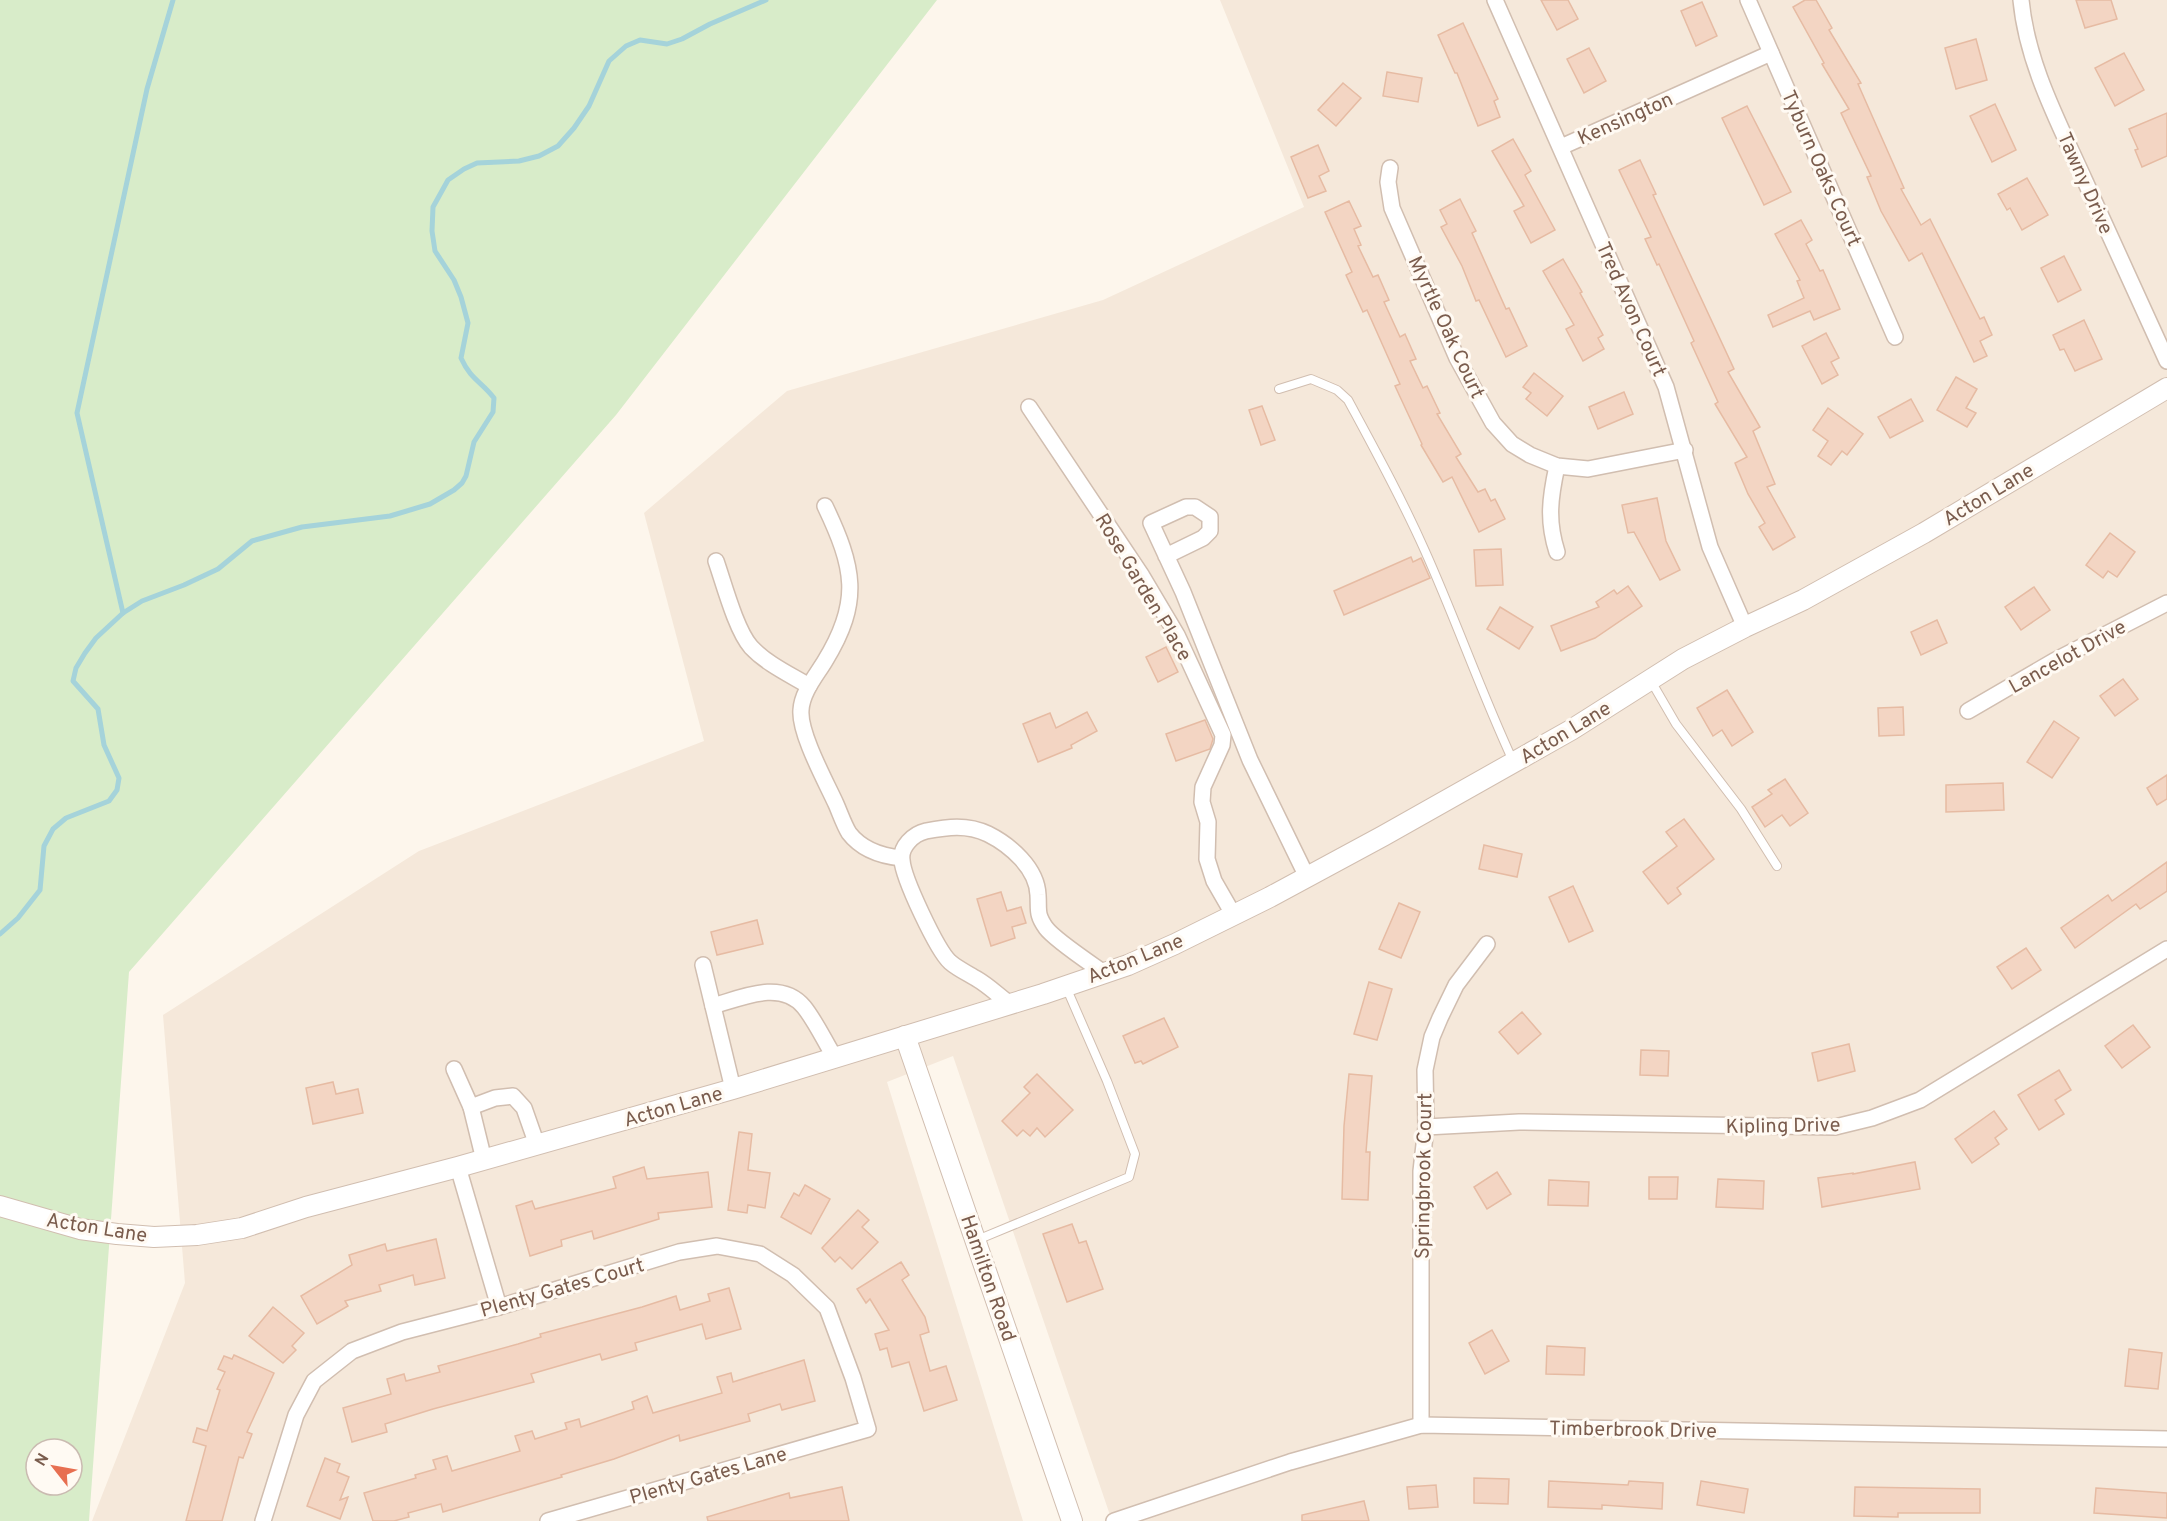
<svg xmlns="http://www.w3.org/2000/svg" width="2167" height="1521" viewBox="0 0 2167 1521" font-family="Overpass,sans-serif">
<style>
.residential{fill:#f5e8da}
.green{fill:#d8ecc9;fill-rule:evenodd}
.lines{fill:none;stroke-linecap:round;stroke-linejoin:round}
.stream{stroke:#a5d3da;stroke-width:5}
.building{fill:#f3d5c3;stroke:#e6bba3;stroke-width:1.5}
.service-casing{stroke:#d1beb0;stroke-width:10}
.minor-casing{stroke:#d1beb0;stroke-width:18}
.tertiary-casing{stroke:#d1beb0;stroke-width:22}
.service{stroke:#fff;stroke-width:8}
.minor{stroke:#fff;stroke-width:15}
.tertiary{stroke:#fff;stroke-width:20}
.labels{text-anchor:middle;stroke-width:6;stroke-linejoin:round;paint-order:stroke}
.street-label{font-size:20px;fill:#7a5c4d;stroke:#fffaf3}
</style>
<rect width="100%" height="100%" fill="#fdf6ec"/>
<path class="residential" d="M1220,0H2167V1521H1112L953,1056L887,1082L1023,1521H92L185,1283L163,1015L419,851L704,741L644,513L787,391L1103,300L1304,207Z"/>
<path class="green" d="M0,0H937L616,415L129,972L89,1521H0ZM36,1449H72V1485H36Z"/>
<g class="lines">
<g class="stream">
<path d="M123,613L77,413L147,89L173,0"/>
<path d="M0,934L18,918L40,890L44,846L53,829L66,818L109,801L117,790L119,778L104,745L98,709L73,681L76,668L85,653L96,638L123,613L142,601L184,585L218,569L252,541L302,527L390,516L430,504L454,490L462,483L466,476L474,442L493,412L494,398C481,381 471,380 461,358L468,323L461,297L454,280L435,251L432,231L433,207L448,180L464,169L477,163L519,161L539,156L558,146L574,128L589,106L609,61L626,46L640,40L667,44L682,39L710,24L766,0"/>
</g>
</g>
<g class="building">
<path d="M1541,0H1568L1578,19L1557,30Z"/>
<path d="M1805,0H1816L1832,28L1829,30L1861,83L1858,84L1904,188L1901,189L1921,225L1930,219L1980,319L1984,317L1992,335L1980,341L1987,356L1974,362L1922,253L1909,261L1881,211L1867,177L1871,176L1841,113L1849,109L1822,64L1824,63L1793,7Z"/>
<path d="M2076,0H2111L2117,19L2085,28Z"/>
<path d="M1702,2L1717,36L1696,46L1681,11Z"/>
<path d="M1463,23L1498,99L1494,101L1500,117L1478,126L1457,73H1455L1438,35Z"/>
<path d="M1976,39L1987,80L1956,89L1945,48Z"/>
<path d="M1589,48L1606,81L1584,93L1567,59Z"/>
<path d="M2124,53L2144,90L2115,106L2095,68Z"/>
<path d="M1387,72L1422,78L1418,102L1383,96Z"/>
<path d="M1343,83L1361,98L1336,126L1318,110Z"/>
<path d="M1995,104L2016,150L1992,162L1970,116Z"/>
<path d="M1747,106L1791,192L1764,205L1722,118Z"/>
<path d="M2167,113V156L2142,167L2135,150L2138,149L2129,129Z"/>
<path d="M1513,139L1531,171L1525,175L1555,230L1531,243L1514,211L1524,206L1492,151Z"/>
<path d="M1318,145L1329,171L1319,176L1326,191L1308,198L1291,157Z"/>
<path d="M1640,160L1656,194L1653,195L1734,369L1728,372L1760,427L1753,431L1775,484L1767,487L1795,537L1773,550L1759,527L1765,523L1748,494L1735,463L1747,457L1715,404L1718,402L1691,343L1694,341L1659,264L1657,265L1645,239L1651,237L1619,170Z"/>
<path d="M2027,178L2048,215L2022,230L2010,208L2007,210L1998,194Z"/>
<path d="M1460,199L1476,231L1472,233L1506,309L1509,308L1527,346L1506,357L1479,300L1476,301L1462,266L1441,227L1447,224L1440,210Z"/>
<path d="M1349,201L1361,226L1354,229L1361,245L1358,246L1373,277L1378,275L1389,300L1384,302L1400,337L1405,334L1416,359L1410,361L1423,388L1427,386L1440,413L1437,414L1461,454L1456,457L1478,492L1485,489L1491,501L1495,499L1505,519L1479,532L1452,477L1443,482L1421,445L1422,444L1395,386L1400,384L1367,310L1363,312L1346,275L1352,272L1325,212Z"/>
<path d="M1801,220L1812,240L1806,244L1820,271L1823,270L1840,309L1814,320L1810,311L1773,327L1768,315L1804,298L1797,281L1800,280L1775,234Z"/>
<path d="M2064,256L2081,290L2058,302L2041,268Z"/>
<path d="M1563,259L1582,292L1580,293L1603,335L1598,338L1604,349L1583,361L1566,329L1574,325L1543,271Z"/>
<path d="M2084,320L2102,359L2075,371L2064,349L2060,350L2053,335Z"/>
<path d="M1826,333L1839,358L1831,362L1838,375L1822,384L1802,346Z"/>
<path d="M1534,373L1563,396L1547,416L1526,399L1531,393L1523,387Z"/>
<path d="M1956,377L1977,389L1966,408L1976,413L1967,427L1937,410Z"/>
<path d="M1624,392L1633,414L1598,429L1589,407Z"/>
<path d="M1911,399L1923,421L1890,438L1878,417Z"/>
<path d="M1262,406L1275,440L1261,445L1249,410Z"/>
<path d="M1828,408L1863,434L1847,455L1842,451L1831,465L1818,456L1828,441L1813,430Z"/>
<path d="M1657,498L1666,541L1680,570L1660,580L1634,532L1628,533L1622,505Z"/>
<path d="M2110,533L2135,552L2117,577L2108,571L2103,578L2086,565Z"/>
<path d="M1501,549L1503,585L1476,586L1474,550Z"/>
<path d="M1411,557L1413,562L1421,558L1430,578L1344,615L1334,591Z"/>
<path d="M1628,586L1642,606L1595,638L1561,651L1551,626L1599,607L1596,602L1614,590L1617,594Z"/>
<path d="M2034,587L2050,610L2021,630L2005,607Z"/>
<path d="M1500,607L1533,627L1519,649L1487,629Z"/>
<path d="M1937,620L1947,643L1921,655L1911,632Z"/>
<path d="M1166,647L1178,672L1158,682L1146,657Z"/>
<path d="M2123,679L2138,699L2115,716L2100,696Z"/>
<path d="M1727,690L1753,732L1732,746L1722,730L1713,736L1697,708Z"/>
<path d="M1903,707L1904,735L1879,736L1878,708Z"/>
<path d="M1087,712L1097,731L1071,745L1072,748L1038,762L1023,724L1050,713L1056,728Z"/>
<path d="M1205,720L1213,739L1210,749L1176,761L1166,734Z"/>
<path d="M2054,721L2079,738L2052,778L2027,762Z"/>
<path d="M2167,775V799L2157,805L2147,788Z"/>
<path d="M1785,779L1808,813L1790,826L1782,815L1765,827L1752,807L1772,794L1768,790Z"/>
<path d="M2003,783L2004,810L1946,812V785Z"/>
<path d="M1684,819L1714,859L1677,888L1681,894L1668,904L1643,872L1677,846L1666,832Z"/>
<path d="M1484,845L1522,854L1517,877L1479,869Z"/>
<path d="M2167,862V891L2140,909L2136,904L2075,948L2061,928L2108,895L2112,901Z"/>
<path d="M1573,886L1593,931L1569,942L1549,897Z"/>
<path d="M1001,892L1007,911L1021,907L1026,923L1012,927L1015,938L991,946L977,899Z"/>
<path d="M1399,903L1420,912L1401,958L1379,949Z"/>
<path d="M757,920L763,944L717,955L711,932Z"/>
<path d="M2026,948L2041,970L2012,989L1997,967Z"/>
<path d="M1369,982L1392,989L1377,1040L1354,1034Z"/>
<path d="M1522,1012L1541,1034L1518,1054L1499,1032Z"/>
<path d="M1164,1018L1178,1047L1143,1064L1141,1061L1135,1063L1123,1036Z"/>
<path d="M2133,1025L2150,1047L2122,1068L2105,1046Z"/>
<path d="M1849,1044L1855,1071L1818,1081L1812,1053Z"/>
<path d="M1641,1050L1669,1051L1668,1076L1640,1075Z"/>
<path d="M2059,1070L2071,1090L2055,1100L2064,1114L2039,1130L2018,1095Z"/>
<path d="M1037,1074L1073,1110L1045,1137L1037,1128L1030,1136L1023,1130L1017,1136L1002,1121L1030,1093L1024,1087Z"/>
<path d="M1349,1074L1372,1076L1366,1152H1370L1368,1200L1342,1199L1344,1126Z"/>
<path d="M333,1082L336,1094L358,1089L363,1113L313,1124L306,1088Z"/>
<path d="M1994,1111L2007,1129L1995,1138L1999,1144L1972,1163L1955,1139Z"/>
<path d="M739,1132L752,1134L748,1170L770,1173L765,1208L748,1205L747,1213L728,1210Z"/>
<path d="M1915,1162L1920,1189L1822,1207L1818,1178L1853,1173V1174Z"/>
<path d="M644,1167L647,1179L708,1172L712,1207L658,1213L659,1219L594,1239L592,1231L561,1240L562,1246L530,1256L516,1206L532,1201L535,1209L616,1188L613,1177Z"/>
<path d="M1497,1172L1511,1194L1487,1209L1474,1187Z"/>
<path d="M1649,1177H1678L1677,1199H1649Z"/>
<path d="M1718,1179L1764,1181L1763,1209L1716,1207Z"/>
<path d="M1549,1180L1589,1182L1588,1206L1548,1205Z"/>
<path d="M805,1185L830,1199L811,1234L781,1217L794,1193L799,1196Z"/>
<path d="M858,1210L869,1220L862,1227L878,1242L852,1269L840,1257L835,1262L822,1248Z"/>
<path d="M1072,1224L1079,1243L1086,1241L1103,1289L1067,1302L1043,1234Z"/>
<path d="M436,1239L445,1278L415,1285L413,1275L379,1285L381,1291L345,1301L348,1306L317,1324L301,1296L352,1265L349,1255L385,1244L387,1251Z"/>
<path d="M901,1262L909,1275L902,1280L925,1317L929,1332L920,1335L930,1371L946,1366L957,1400L924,1411L909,1362L892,1367L887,1348L880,1350L875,1334L889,1330L870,1299L866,1303L857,1289Z"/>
<path d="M729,1288L741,1329L706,1339L702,1324L635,1343L637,1350L602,1360L600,1354L531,1374L534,1382L433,1409L385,1424L387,1432L352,1442L343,1408L391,1394L387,1379L404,1374L406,1381L440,1372L438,1366L518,1344L541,1337L540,1334L642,1307L676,1296L680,1310L710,1301L708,1294Z"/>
<path d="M273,1307L304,1333L292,1346L296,1350L283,1363L249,1336Z"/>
<path d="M1492,1330L1509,1361L1485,1374L1469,1343Z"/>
<path d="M1547,1346L1585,1348L1584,1375L1546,1374Z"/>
<path d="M2129,1349L2162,1353L2158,1389L2125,1386Z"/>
<path d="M234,1355L274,1373L247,1432L252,1434L243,1458L239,1457L222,1521H186L206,1446L193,1442L197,1428L207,1431L220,1390L217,1389L225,1372L218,1369L224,1356L232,1359Z"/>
<path d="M804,1360L815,1401L782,1410L780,1404L748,1414L750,1421L680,1441L679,1435L614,1459L561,1475L562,1477L443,1512L441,1504L408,1513L409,1517L394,1521H373L364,1493L416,1478L415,1475L436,1469L433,1460L447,1456L452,1471L520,1451L515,1436L532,1431L535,1439L567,1429L565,1423L579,1419L581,1427L634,1409L632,1402L647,1396L653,1413L722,1393L717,1377L731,1373L733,1382Z"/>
<path d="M325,1458L340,1464L337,1472L349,1477L340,1500L348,1497L340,1519L307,1506Z"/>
<path d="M1474,1478L1509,1479L1508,1504L1474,1503Z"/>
<path d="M1549,1481L1628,1485L1629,1481L1663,1483L1662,1509L1602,1505V1509L1548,1507Z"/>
<path d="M1701,1481L1748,1489L1744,1513L1697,1505Z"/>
<path d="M1436,1485L1438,1507L1409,1509L1407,1487Z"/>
<path d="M842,1487L849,1521H708L707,1517L789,1493L790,1498Z"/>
<path d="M1855,1487L1980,1489V1513H1898V1517L1854,1516Z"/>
<path d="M2096,1488L2167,1493V1518L2094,1513Z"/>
<path d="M1364,1501L1369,1521H1302V1515Z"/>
</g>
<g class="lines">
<g class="service-casing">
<g id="service">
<path d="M1279,389L1311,379L1337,390L1348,400C1375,450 1402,499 1425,551C1456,620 1481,692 1513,761"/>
<path d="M1651,681L1676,724L1741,809L1777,866"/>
<path d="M977,1240L1129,1177L1135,1154L1107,1081L1066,987"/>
</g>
</g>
<g class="minor-casing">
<g id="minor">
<path d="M1495,0L1666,387L1710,547L1745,627"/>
<path d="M1748,0L1895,337"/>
<path d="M2021,0C2027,64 2059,123 2085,181C2112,241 2140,301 2167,361"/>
<path d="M1561,147L1771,53"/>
<path d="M1390,168L1388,182L1392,208L1457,358L1493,423L1512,444L1530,455L1557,466L1588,469L1685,450"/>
<path d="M1029,407L1142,576L1177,635L1223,735L1222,745L1203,787L1202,802L1208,822L1207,859L1214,881L1233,914"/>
<path d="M1557,466C1550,498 1547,521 1557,552"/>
<path d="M825,506C854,567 862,601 825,661C816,676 802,692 801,710C799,733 826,782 836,804C840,813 844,825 849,833C862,850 881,856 901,858"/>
<path d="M1166,556L1203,538L1210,531V517L1195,507H1186L1151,523L1183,592L1250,760L1307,877"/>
<path d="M716,561C724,584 736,630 751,647C767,664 789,674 809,686"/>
<path d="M1968,711L2054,661L2167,603"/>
<path d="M703,965L733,1089"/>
<path d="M1010,1004C999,996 989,986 977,979C969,974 958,969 950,962C937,950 903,878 902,860C900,847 913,834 926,831C947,827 967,824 988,834C1010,845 1037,868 1038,895C1039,910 1036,914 1046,928C1055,940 1090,963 1104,973"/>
<path d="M713,1006C741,998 781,979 804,1007C816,1022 825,1042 835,1058"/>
<path d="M454,1069L471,1107L484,1160"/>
<path d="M471,1107L495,1098L513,1096L524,1108L537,1145"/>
<path d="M1426,1127L1519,1122L1835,1127L1872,1118L1920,1100L2167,949"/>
<path d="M458,1167L499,1307"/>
<path d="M1421,1425V1171L1426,1127L1425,1070L1432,1037L1440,1018L1456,985L1487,944"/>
<path d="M263,1521L296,1415L314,1381L352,1351L402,1332L499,1307L679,1252L717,1246L760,1254L793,1275L827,1308L853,1378L868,1429L548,1521"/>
<path d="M1114,1521L1290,1462L1421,1425L2167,1439"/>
</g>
</g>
<g class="tertiary-casing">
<g id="tertiary">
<path d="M905,1036L1072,1521"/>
<path d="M0,1206L80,1229L117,1234L154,1237L197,1235L242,1228L306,1207L458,1167L733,1089L1043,994L1128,965L1175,944L1270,897L1383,836L1571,730L1683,659L1745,627L1803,600L1924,533L2167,388"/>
</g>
</g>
<use href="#service" class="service"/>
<use href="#minor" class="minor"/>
<use href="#tertiary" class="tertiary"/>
</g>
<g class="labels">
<g class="street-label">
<text transform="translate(1625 118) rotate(-24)" y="7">Kensington</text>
<text transform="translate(1822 168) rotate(66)" y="7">Tyburn Oaks Court</text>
<text transform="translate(2086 183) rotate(66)" y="7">Tawny Drive</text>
<text transform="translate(1632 309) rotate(66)" y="7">Tred Avon Court</text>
<text transform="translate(1447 327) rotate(65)" y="7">Myrtle Oak Court</text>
<text transform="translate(1988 494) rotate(-31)" y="7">Acton Lane</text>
<text transform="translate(1144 587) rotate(59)" y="7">Rose Garden Place</text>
<text transform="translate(2067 656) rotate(-29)" y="7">Lancelot Drive</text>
<text transform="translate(1565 732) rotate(-31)" y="7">Acton Lane</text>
<text transform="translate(1135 958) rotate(-22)" y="7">Acton Lane</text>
<text transform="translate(673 1106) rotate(-16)" y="7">Acton Lane</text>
<text transform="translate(1783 1125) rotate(-1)" y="7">Kipling Drive</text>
<text transform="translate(1423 1176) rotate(-89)" y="7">Springbrook Court</text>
<text transform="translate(97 1227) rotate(9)" y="7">Acton Lane</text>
<text transform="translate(989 1278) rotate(71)" y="7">Hamilton Road</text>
<text transform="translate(562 1287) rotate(-16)" y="7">Plenty Gates Court</text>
<text transform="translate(1633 1429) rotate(1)" y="7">Timberbrook Drive</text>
<text transform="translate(708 1475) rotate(-16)" y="7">Plenty Gates Lane</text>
</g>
</g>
<g transform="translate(54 1467) rotate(301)"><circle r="28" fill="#fffaf3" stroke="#cabbb1" stroke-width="1.5"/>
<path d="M0-4.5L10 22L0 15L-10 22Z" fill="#e76f51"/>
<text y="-9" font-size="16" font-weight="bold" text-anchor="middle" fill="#7a5c4d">N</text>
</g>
</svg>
